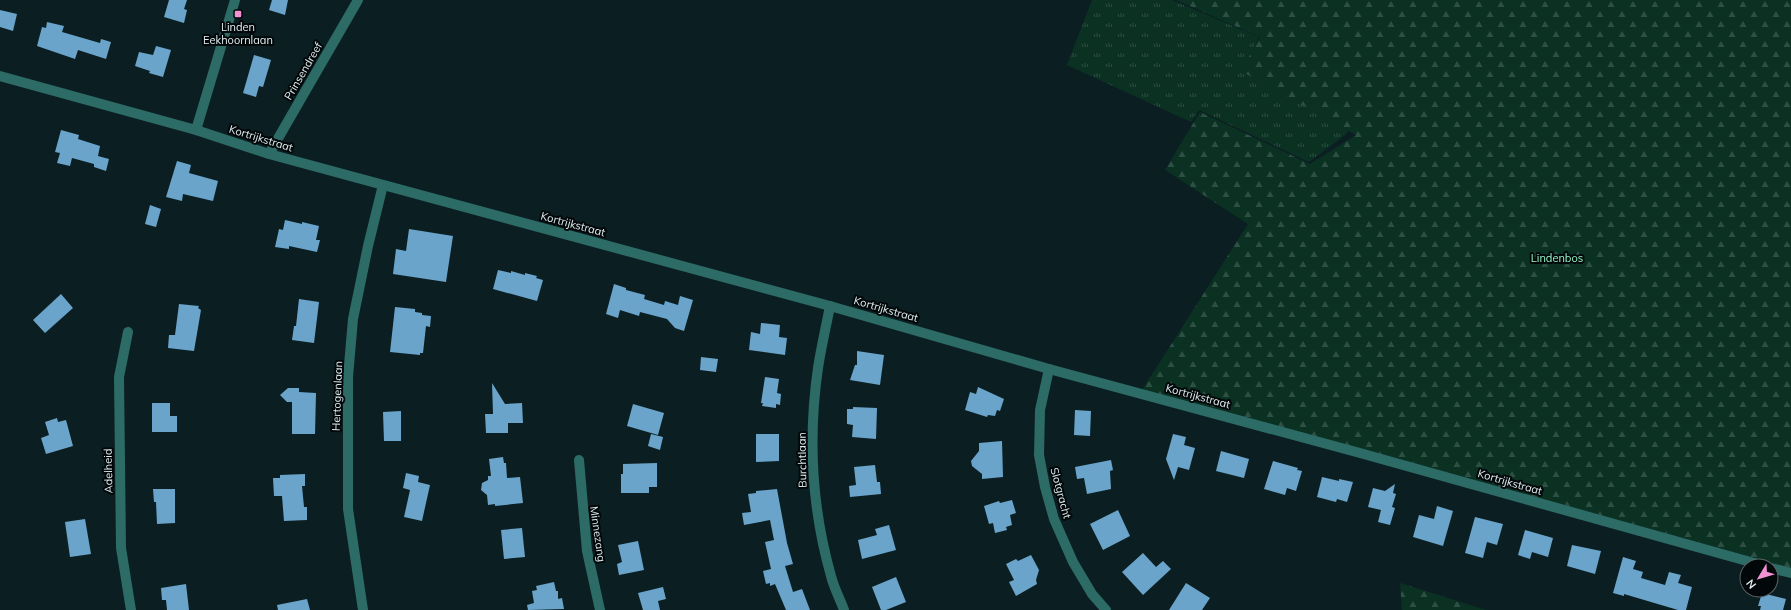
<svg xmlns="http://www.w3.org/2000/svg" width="1791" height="610" viewBox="0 0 1791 610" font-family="Mulish,sans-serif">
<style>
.grass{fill:url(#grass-tufts)}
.forest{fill:url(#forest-firs)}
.building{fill:#6ba4ca}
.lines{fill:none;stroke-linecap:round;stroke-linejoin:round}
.minor{stroke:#2d6b66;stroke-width:10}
.poi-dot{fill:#f391d5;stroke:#020809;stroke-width:1.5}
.labels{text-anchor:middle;stroke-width:4;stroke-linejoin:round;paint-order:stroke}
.poi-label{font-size:11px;fill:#e3eff2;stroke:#020809}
.street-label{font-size:11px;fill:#e3eff2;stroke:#020809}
.park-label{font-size:11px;fill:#94f5c8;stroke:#020809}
</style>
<defs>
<pattern id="grass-tufts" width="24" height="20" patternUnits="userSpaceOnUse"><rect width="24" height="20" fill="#0a3122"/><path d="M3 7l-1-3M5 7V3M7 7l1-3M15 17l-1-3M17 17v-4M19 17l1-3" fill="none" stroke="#2e4f43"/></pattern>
<pattern id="forest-firs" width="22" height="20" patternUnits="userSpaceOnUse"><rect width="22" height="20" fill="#0a3122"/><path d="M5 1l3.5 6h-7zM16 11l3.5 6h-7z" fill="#2e4f43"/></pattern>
</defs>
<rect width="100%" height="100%" fill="#0b1f23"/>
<path class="grass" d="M1092,0H1172L1259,37L1244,68L1350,129L1345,135L1309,162L1199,110L1191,122L1067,65Z"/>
<g class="forest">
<path d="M1176,0H1791V568L1378,453L1142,390L1248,224L1165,170L1200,112L1310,164L1356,135L1241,71L1260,37Z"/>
<path d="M1400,583L1486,610H1402Z"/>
</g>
<g class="building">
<path d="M169,0H187L184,9L187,10L184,23L164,17Z"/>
<path d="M272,0H288L285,15L269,10Z"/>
<path d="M0,10L17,14L13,31L0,27Z"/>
<path d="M47,22L64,26L62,32L100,43L101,39L111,42L106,59L78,50L75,59L37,46L42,27L46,28Z"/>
<path d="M156,46L171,50L163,77L149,73L150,71L135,66L139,52L153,55Z"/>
<path d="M254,55L271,60L263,87L259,86L256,97L243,93Z"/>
<path d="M61,130L79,135L78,139L100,146L98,156L109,159L106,171L94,167V164L72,158L70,166L57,163L60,153L55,152Z"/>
<path d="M177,161L191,165L189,173L218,181L213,201L183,194L182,201L166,197Z"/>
<path d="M150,205L161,209L156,227L145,224Z"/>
<path d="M285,220L302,224V222L319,226L316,240H320L317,252L289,246V249L275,247L279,229L283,230Z"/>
<path d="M409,229L453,236L446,282L393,274L396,249L406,251Z"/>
<path d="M498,270L511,273V271L525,275V273L537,276L536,278L543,280L537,301L493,289Z"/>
<path d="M614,284L626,288V290L645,295L644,299L664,305L665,301L678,305L680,296L693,300L684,331L675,328L667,319L640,312L639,316L620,310L618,318L606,314Z"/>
<path d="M61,294L73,308L45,333L33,320Z"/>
<path d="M299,299L319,302L314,343L292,340L294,326H296Z"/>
<path d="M179,304L199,306L198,308L201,310L194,351L168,348L169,335H175Z"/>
<path d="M395,307L415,309V312L422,313V315L431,316L430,327L426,326L423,353H420V355L390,352Z"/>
<path d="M761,323L780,325L779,337L787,338L785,355L749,350L751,332L760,334Z"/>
<path d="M857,351L884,355L880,385L850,380L855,365H857Z"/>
<path d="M701,357L718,359L716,372L700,370Z"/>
<path d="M765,377L779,379L777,393L781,394L780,405L776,404V408L762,406L763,403H761Z"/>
<path d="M492,383L505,404L522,403L523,423H508V433H486L485,414H493Z"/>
<path d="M978,387L1004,399L1000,411L997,410L995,416L988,415L987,417L965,410L970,392L976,394Z"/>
<path d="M288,388H299V392L316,393L315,434H292V402H287L280,395Z"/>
<path d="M152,403H170V416H177V432H152Z"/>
<path d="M633,404L664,413L658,435L627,426Z"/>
<path d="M853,407L877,408L876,439L852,437L853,425L847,424V409H853Z"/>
<path d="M1075,410L1091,411L1090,436L1074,435Z"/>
<path d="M401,411V441H384L383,412Z"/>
<path d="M57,418L58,422L66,420L73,446L46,454L41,438L49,435L45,422Z"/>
<path d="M651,434L663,437L660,450L648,446Z"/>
<path d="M756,434H779V461L756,462Z"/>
<path d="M1173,434L1186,437L1184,445L1195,448L1189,470L1178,467L1174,480L1166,459Z"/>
<path d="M1002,441L1003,477L982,479V474L972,466L971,461L979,451V443Z"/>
<path d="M1221,451L1249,459L1244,478L1216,471Z"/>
<path d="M503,457L504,463H506L507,478L520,477L523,503L495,506V504L488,505L487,495L481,490L482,483L488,480V476H491L489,459Z"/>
<path d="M1111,460L1113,470L1110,471L1111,489L1087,494L1084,478L1077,479L1075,467Z"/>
<path d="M1273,461L1298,468L1297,470L1302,471L1296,491L1287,488L1285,495L1264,489Z"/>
<path d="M657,463V487H649V493H621V474H623V464Z"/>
<path d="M875,465L877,482H880L881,494L850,497L849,486L856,485L854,467Z"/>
<path d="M406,473L419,476L418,482L430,485L422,521L404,517L410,490L403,488Z"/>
<path d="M305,474V486H302L304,507H307V520L284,521L282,496H274L273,478H280V475Z"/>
<path d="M1322,477L1339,481V479L1353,482L1347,502L1337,499L1336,502L1317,497Z"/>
<path d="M1395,484L1393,493L1396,494L1392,507L1395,508L1390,525L1378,522L1381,510L1368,507L1373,488L1385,491Z"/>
<path d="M153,489H175V523L157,524L156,502H154Z"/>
<path d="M777,489L787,543L793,564L785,566L793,592L802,589L810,610H786L775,584L770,586V583L766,584L763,571L771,569L765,542L774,540L770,520L744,525L742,513L751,512L748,494L756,493V491Z"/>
<path d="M1012,500L1016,513L1010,515L1012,525L1006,527L1007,530L995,533L993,523L989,524L984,506L999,501L1000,503Z"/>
<path d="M1437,506L1453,511L1443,546L1413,537L1419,515L1434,519Z"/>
<path d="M1118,510L1130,536L1103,550L1090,524Z"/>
<path d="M1475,517L1503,524L1497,545L1487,542L1483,558L1465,553Z"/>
<path d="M85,519L91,554L70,557L65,522Z"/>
<path d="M889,525L896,550L862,559L858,540L877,535L875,529Z"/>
<path d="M522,528L525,557L504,559L501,530Z"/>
<path d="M1525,530L1553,538L1548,557L1532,552L1530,559L1518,555Z"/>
<path d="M638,541L644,570L619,575L617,564L622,562L618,545Z"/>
<path d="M1572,545L1601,551L1595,574L1567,566Z"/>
<path d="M1143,553L1156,567L1163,561L1171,569L1143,595L1122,572Z"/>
<path d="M1031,555L1039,570L1036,580L1037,584L1016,596L1009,582L1014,580L1006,564L1016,559L1018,561Z"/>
<path d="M1623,557L1636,561L1633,569L1643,572L1641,578L1665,585L1669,572L1681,575L1678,583L1692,587L1686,610H1678L1624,594V596L1613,593Z"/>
<path d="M896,577L906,602L886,610H881L872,587Z"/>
<path d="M554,582L556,591H558V599L562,598L564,609L528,610L527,605L534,603L532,591L537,590L536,586Z"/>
<path d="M1186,583L1210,598L1202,610H1169Z"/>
<path d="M186,584L189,610H167L166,600H162L161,588Z"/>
<path d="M663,587L666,599L658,601L660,610H643L638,593Z"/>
<path d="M1762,593L1786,599L1783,610H1760L1761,606H1758Z"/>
<path d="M307,599L310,610H278L277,605Z"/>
</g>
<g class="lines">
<g class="minor">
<path d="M0,76L196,130L269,154L830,306L1049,369L1360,453L1765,566"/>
<path d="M196,130L235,0"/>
<path d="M269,154L358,0"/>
<path d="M830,306C826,327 821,348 818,368C808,437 812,509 831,576C834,588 840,599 844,610"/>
<path d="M128,332L119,377L121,548L131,610"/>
<path d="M1049,369L1040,410L1039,455L1045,487L1054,519L1073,562L1092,594L1106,610"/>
<path d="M579,460L587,551L600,610"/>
<path d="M1771,568L1791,573"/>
<path d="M363,610L348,509V377L353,319L368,246L383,185"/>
</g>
</g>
<rect class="poi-dot" x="234" y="10" width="8" height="8" rx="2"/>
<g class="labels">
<g class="poi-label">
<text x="238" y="31">Linden<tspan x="238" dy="13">Eekhoornlaan</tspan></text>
</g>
<g class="street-label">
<text transform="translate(303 71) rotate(-60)" y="4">Prinsendreef</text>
<text transform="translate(261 138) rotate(17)" y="4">Kortrijkstraat</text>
<text transform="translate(573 224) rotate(15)" y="4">Kortrijkstraat</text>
<text transform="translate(886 309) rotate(16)" y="4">Kortrijkstraat</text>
<text transform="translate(337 396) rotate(-88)" y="4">Hertogenlaan</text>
<text transform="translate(1198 396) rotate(15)" y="4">Kortrijkstraat</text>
<text transform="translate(802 460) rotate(-91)" y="4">Burchtlaan</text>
<text transform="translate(108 471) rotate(-91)" y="4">Adelheid</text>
<text transform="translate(1510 482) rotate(16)" y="4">Kortrijkstraat</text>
<text transform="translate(1061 493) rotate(75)" y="4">Slotgracht</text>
<text transform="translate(598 534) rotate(82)" y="4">Minnezang</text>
</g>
<g class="park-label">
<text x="1557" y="262">Lindenbos</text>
</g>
</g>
<g transform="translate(1759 578) rotate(232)"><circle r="19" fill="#020809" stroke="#5c6466"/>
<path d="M0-3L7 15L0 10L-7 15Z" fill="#f391d5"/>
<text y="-6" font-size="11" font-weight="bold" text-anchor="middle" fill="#e3eff2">N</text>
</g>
</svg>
